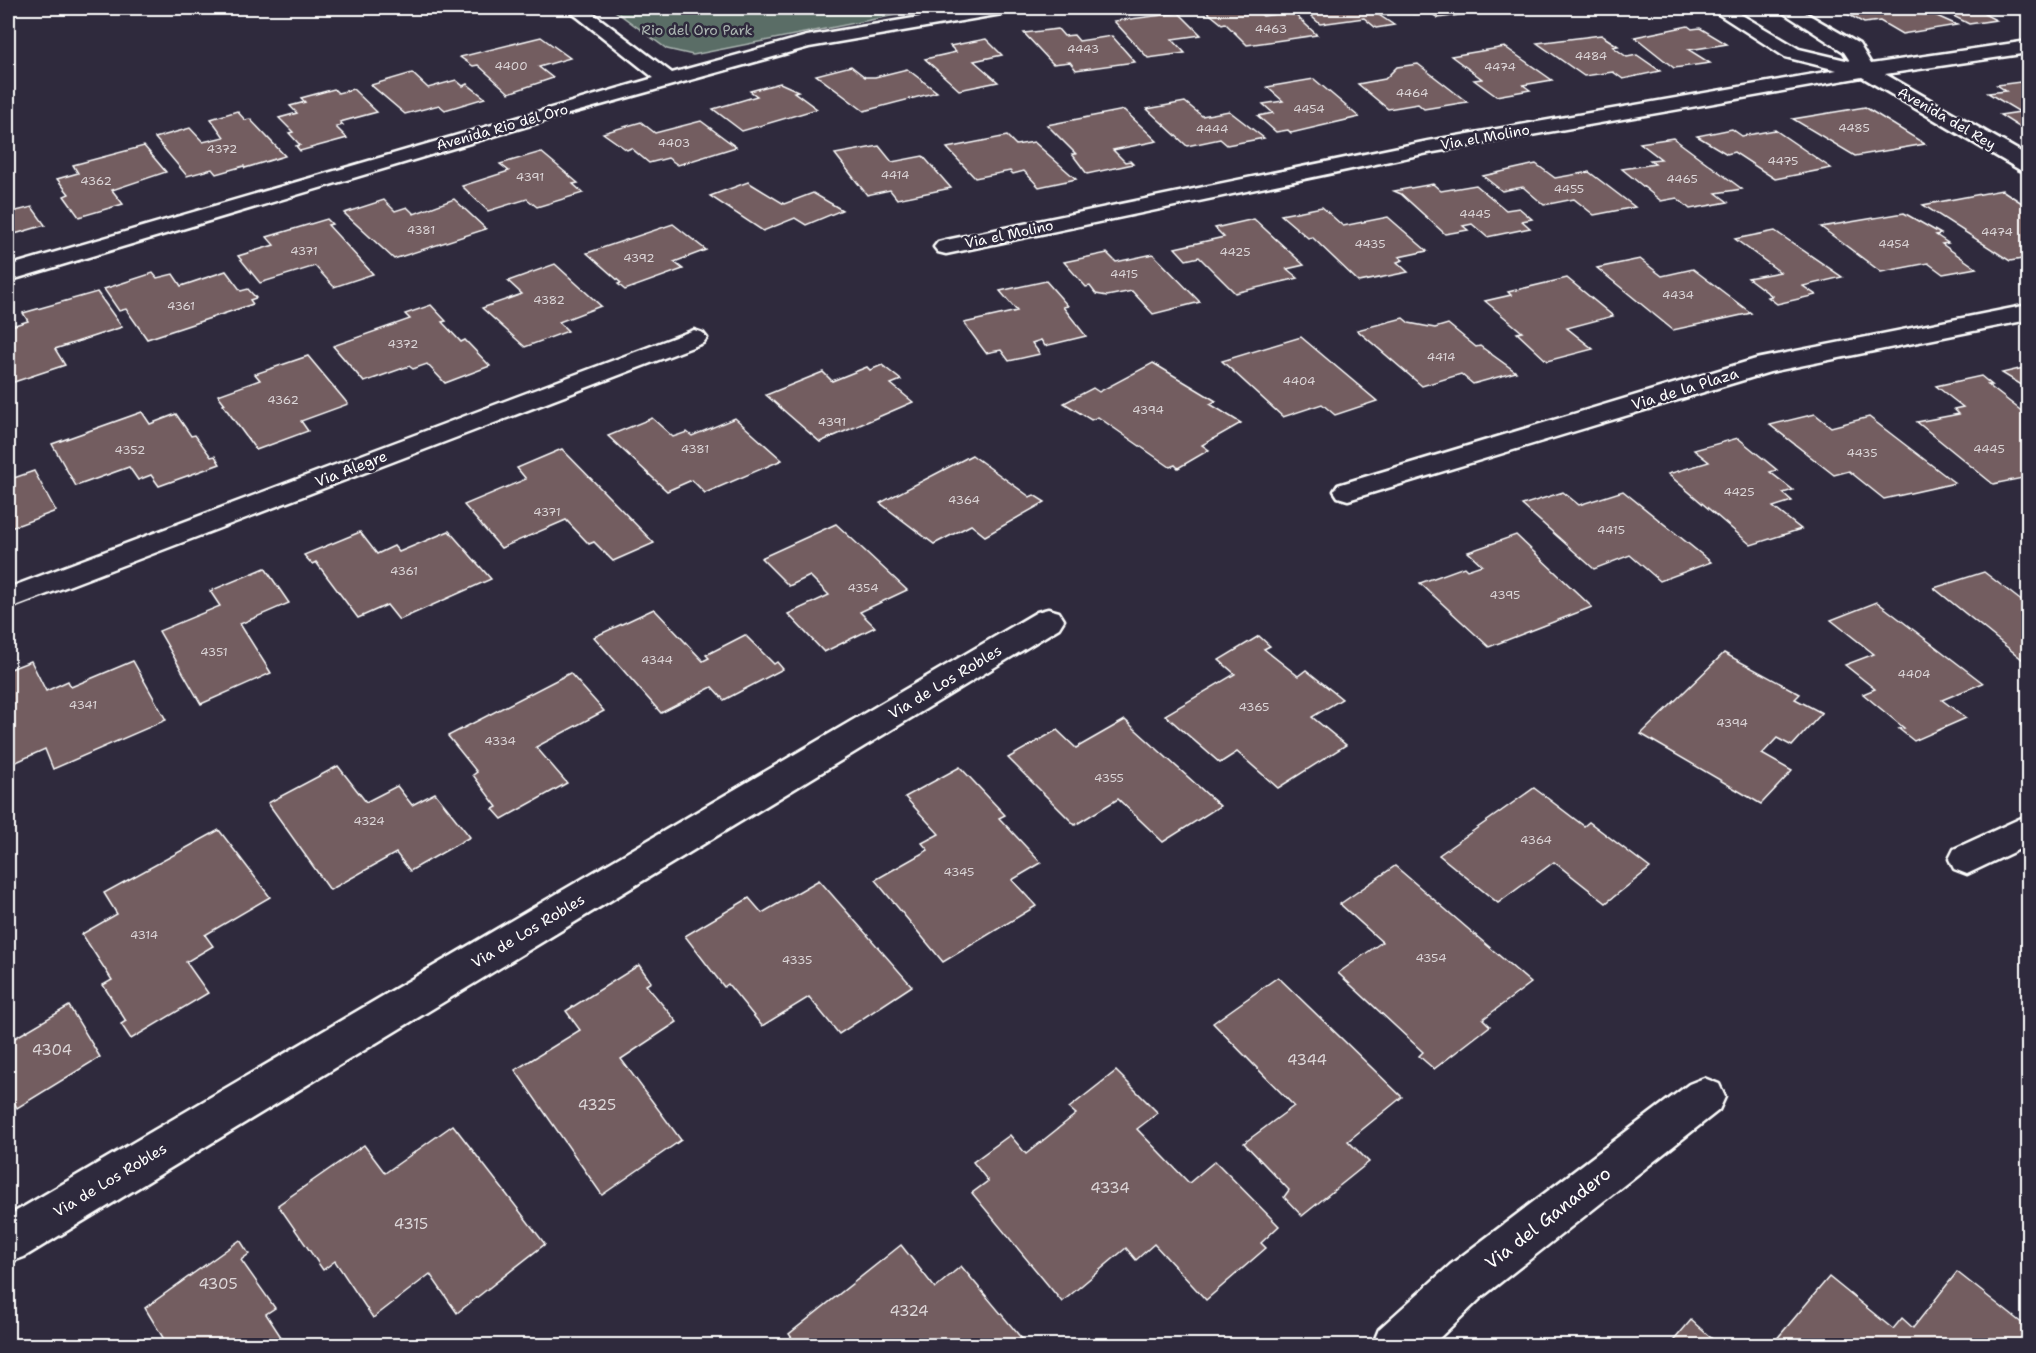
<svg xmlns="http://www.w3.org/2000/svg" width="2036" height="1353" viewBox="0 0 2036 1353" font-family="'Shantell Sans',sans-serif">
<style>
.green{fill:#5a6d66;stroke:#acb6b2;stroke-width:1.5}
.building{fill:#735d61;stroke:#fff;stroke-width:1.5}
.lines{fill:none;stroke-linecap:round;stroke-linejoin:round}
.minor-casing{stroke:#fff;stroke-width:5}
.minor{fill:#2f2a3d;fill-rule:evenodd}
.labels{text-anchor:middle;stroke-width:5;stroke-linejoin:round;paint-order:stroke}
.number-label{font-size:12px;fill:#dcd6d8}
.far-park-label{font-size:14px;fill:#acb6b2;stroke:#2f2a3d}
.far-street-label{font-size:14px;fill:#fff;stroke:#2f2a3d}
.street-label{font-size:15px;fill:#fff;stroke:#2f2a3d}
.near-number-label{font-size:15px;fill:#dcd6d8}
.near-street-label{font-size:18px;fill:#fff;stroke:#2f2a3d}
</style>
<rect width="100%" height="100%" fill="#2f2a3d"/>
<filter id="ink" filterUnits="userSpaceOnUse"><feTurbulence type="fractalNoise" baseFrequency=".0167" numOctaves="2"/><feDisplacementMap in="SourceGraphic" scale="12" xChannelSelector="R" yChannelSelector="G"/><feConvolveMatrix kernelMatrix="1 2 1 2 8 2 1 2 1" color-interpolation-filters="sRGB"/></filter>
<g filter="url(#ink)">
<path class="green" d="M611,8H931L693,55L667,49Z"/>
<g class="building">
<path d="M1222,8H1254L1263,16L1292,12L1317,35L1247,45L1225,23L1222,24L1205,10Z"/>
<path d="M1302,8H1380L1388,14L1379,15L1394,25L1376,28L1364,18L1320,24Z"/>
<path d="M1405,8H1482L1488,11L1438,18L1429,12L1413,14Z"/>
<path d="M1836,8H1919L1957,25L1902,34L1880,21L1864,23Z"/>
<path d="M1938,8H2016L2018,9L1984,14L1996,20L1969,24Z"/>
<path d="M1179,13L1201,35L1172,39L1185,53L1148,58L1114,21Z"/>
<path d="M1688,26L1692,29L1700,28L1727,44L1689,50L1710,63L1674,68L1635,37Z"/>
<path d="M1058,29L1064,36L1074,35L1079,41L1112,36L1135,62L1076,70L1070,62L1053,64L1024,33Z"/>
<path d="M1601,35L1618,46L1613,47L1627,57L1637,55L1660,71L1623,79L1613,72L1584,76L1537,43Z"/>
<path d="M541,37L570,58L539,67L553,78L509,93L478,65L473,66L460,57Z"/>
<path d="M986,39L1002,55L974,61L998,82L959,90L925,59L956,52L950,46Z"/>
<path d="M1505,47L1552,80L1523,85L1530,90L1496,96L1474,80L1482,79L1451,56Z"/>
<path d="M1418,64L1467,102L1424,109L1418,104L1388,109L1358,84L1385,79L1397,67Z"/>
<path d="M851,66L865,77H875L907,69L937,92L864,111L816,75Z"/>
<path d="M412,73L428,88L456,80L463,86L467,84L485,98L445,110L439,105L405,114L371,85Z"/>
<path d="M1314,79L1359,117L1291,133L1288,130L1276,132L1258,116L1273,113L1263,104L1283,101L1267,87Z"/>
<path d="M2028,81V125L2019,127L2000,115L2020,112L1988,93L2006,91L1997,85Z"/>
<path d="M780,83L798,91L794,92L817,109L742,131L713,109L757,96L750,91Z"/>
<path d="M334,89L338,93L353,89L377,112L340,122L343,125L336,127L347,138L300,151L296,146L300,145L289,133L293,132L279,118L297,113L290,106L305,102L301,98Z"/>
<path d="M1185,102L1202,116L1229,111L1264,138L1227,145L1220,139L1187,146L1147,109Z"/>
<path d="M1865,107L1925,144L1855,156L1793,119Z"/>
<path d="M1124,110L1157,141L1113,150L1125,162L1130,161L1133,164L1087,174L1072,154H1076L1047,125Z"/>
<path d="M237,111L245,120L250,119L285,156L245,168L244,166L216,174L212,169L187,176L155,138L190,128L203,142L224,137L211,119Z"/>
<path d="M701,121L736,147L678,165L668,158L649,163L631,148L627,150L603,133L641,122L655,133Z"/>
<path d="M1732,129L1742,136L1775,130L1831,168L1775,179L1734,152L1727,154L1697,136Z"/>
<path d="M1007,136L1016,145L1034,142L1076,179L1039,187L1024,171L1013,174L1010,171L975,178L947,148Z"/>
<path d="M1673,138L1742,189L1716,193L1728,202L1690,209L1677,198L1661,201L1622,169L1655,164L1650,160L1661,159L1640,143Z"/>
<path d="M144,146L166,172L112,190L123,204L79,217L64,196L69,194L57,179L78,173L73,165Z"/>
<path d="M879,146L892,162L923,156L951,188L897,199L890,190L867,195L835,154Z"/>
<path d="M541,152L578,183L573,184L583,193L537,207L527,199L488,211L462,186L509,171L500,164Z"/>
<path d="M1536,164L1555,178L1589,172L1635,207L1594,215L1574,199L1544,205L1523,187L1502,191L1483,176Z"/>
<path d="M748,182L784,204L813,193L842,210L806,225L795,218L763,231L710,196Z"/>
<path d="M1433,184L1441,191L1476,185L1506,210L1519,208L1532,219L1522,221L1530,228L1487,237L1472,224L1463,226L1468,230L1445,234L1401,194L1394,191Z"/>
<path d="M2002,190L2028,207V258L2010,261L1923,205Z"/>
<path d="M454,199L486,229L394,259L344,213L384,200L395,211L407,207L414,214Z"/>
<path d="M32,207L45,225L8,236V213Z"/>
<path d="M1322,207L1343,226L1388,217L1427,251L1399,257L1403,260L1397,262L1408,272L1359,282L1312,237L1308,238L1281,215Z"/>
<path d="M1904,213L1941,234L1936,235L1948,243L1942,244L1976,268L1943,274L1928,263L1881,272L1821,227Z"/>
<path d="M327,219L332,224L328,225L373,274L334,287L315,266L260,283L238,256L274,245L267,237Z"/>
<path d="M1254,219L1304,265L1287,269L1298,278L1235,293L1199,257L1186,260L1175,248L1224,237L1215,228Z"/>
<path d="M673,224L706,250L674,262L683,269L625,290L618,284L621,283L587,253Z"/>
<path d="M1775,231L1842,277L1803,286L1816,295L1777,304L1768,297L1772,296L1748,278L1780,272L1735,239Z"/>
<path d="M1107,253L1116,262L1153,254L1200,302L1153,314L1132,291L1107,296L1096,294L1090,286L1086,287L1064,262Z"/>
<path d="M1640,259L1662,276L1693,269L1751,313L1673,330L1597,268Z"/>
<path d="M555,264L601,306L559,322L568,331L525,347L482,308L522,294L508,281Z"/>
<path d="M226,271L241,291L248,289L256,298L250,300L253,304L147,339L126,309L119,311L104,289L153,273L157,278L173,274L181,286Z"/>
<path d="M1567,278L1613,316L1567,328L1593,349L1547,361L1517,333L1522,332L1485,301L1511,295L1508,292Z"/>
<path d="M1046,281L1068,306L1063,307L1086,336L1045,346L1041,340L1032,343L1040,354L1009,361L1001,350L986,353L964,323L1017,311L1000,291Z"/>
<path d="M97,292L122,327L55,349L65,365L8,384V327L28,321L23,313Z"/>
<path d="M431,305L446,321L442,322L461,342L465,340L490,366L445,383L427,364L413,369L409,366L364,382L333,346L410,319L405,314Z"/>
<path d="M1403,318L1409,323L1435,328L1448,324L1476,347L1480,346L1516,372L1473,384L1461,374L1422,386L1357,330Z"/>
<path d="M1301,337L1377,401L1335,415L1322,404L1283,417L1222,361Z"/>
<path d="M308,356L348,404L301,421L308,431L256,450L223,405L225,404L218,395L260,380L255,374Z"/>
<path d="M1153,363L1216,401L1210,404L1241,423L1202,445L1209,450L1178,468L1175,465L1170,467L1098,417L1091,420L1064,403L1093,388L1099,392Z"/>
<path d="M882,365L901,380L891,384L913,402L820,442L766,395L823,372L832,381L867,367L870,370Z"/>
<path d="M2028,367V389L2002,373Z"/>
<path d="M1981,376L1992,385H1988L2028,416V477L1993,484L1917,422L1959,414L1954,409L1963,407L1936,386Z"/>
<path d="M142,412L150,424L176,414L191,436L195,435L211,457L215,456L220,464L159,486L151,475L138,480L129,467L76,486L52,444Z"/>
<path d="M1815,414L1831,427L1869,417L1955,483L1884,499L1849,471L1834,475L1770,425Z"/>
<path d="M652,418L673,437L687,432L692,436L735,418L782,460L705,493L692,480L667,491L608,436Z"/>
<path d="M1738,438L1777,470L1770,472L1793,490L1783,493L1792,501L1773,507L1801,529L1751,545L1668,474L1709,462L1694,450Z"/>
<path d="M562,449L654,543L613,561L594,542L589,544L566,520L501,548L464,505L526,479L517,468Z"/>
<path d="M972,455L1030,497L1034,495L1045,502L985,536L971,525L934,544L880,503Z"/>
<path d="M34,471L56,511L8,529V480Z"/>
<path d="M1623,491L1711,562L1660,581L1630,555L1594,569L1522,505L1563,492L1579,505Z"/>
<path d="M836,524L907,590L860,612L875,627L824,652L788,614L829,595L810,576L789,586L761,558Z"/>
<path d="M449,531L491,579L399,620L387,605L358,618L316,562L312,564L304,555L360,532L377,554L394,546L399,552Z"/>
<path d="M1516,535L1592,607L1489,647L1420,583L1464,567L1467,570L1482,565L1468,552Z"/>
<path d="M265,568L289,603L240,624L271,673L201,704L159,631L220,606L210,591Z"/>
<path d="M1984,572L2028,606V664L1934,588Z"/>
<path d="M1877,602L1983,683L1942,700L1966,718L1914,741L1899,729L1904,728L1863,694L1875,689L1845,665L1874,654L1831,620Z"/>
<path d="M654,609L703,661L709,658L706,655L745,635L774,664L777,662L783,669L724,700L712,687L661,713L594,637Z"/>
<path d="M1259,636L1270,646L1264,649L1298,676L1306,670L1342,699L1312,717L1346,745L1278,788L1237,752L1220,763L1165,715L1235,674L1219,660Z"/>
<path d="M1724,653L1800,694L1795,699L1822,713L1792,746L1777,738L1762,754L1792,771L1761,804L1641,734Z"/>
<path d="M31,661L46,691L68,681L71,687L133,661L166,720L53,769L45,749L12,764L8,753V670Z"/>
<path d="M570,673L604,711L536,747L567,783L502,819L493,809L497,807L473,775L477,772L448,736Z"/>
<path d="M1125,720L1220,806L1163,842L1118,799L1075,825L1008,758L1057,730L1076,748Z"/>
<path d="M338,766L366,802L397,786L412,805L435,793L470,837L410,871L396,853L330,890L268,803Z"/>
<path d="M960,767L1005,815L999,818L1041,863L1012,880L1036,906L943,962L875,880L928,850L922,843L939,834L905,797Z"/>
<path d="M1534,788L1584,826L1589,822L1650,868L1606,903L1554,862L1498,903L1439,855Z"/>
<path d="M219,830L270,897L205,935L213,946L186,962L208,993L131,1039L121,1024L126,1021L103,985L112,980L82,934L117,914L104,893Z"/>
<path d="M1395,866L1531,983L1483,1019L1490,1026L1434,1069L1419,1056L1423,1052L1338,973L1382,942L1340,904Z"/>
<path d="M819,880L912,986L839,1034L809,997L762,1026L728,984L724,987L685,936L749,898L762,913Z"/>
<path d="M639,965L651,982L646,985L677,1022L621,1059L681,1140L602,1195L515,1070L580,1030L566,1011Z"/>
<path d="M1278,977L1402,1097L1348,1141L1369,1162L1302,1216L1284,1197L1289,1190L1244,1143L1294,1106L1213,1023Z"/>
<path d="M69,1006L100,1057L17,1108L8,1090V1042Z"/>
<path d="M1116,1071L1158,1113L1137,1129L1189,1183L1215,1161L1279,1226L1261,1243L1266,1248L1206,1300L1154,1244L1136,1260L1126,1248L1062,1302L972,1193L988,1181L973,1162L1010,1135L1026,1154L1076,1114L1069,1108Z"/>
<path d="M453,1125L545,1244L457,1313L430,1274L373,1318L335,1261L323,1270L278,1205L364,1145L385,1173Z"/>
<path d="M240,1240L249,1254L241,1260L275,1308L266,1314L287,1346H168L145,1308Z"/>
<path d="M901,1245L935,1288L961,1266L1028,1346H798L789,1334Z"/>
<path d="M1957,1272L2028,1328V1346H1781L1775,1341L1829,1277L1893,1329L1902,1318L1913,1328Z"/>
<path d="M1691,1320L1720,1346H1669Z"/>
</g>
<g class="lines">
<g class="minor-casing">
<g id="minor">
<path d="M566,8H586L672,73L807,36L973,8H1011L1002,14L809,47L554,118L8,281V266L654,78Z"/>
<path d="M1709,8H1730L1799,49L1850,61L1844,52L1776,8H1797L1859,44L1871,64L2028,41V53L1885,74L2028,156V171L2020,170L1862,77L1428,153L946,254L938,252L934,247L938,242L946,240L1428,141L1837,70L1785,57Z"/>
<path d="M2028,305V320L1770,372L1348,500L1338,497L1334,491L1338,485L1756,359Z"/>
<path d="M694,330L703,333L707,338L703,343L8,609V588Z"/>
<path d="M1048,609L1059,612L1064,620L1059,628L24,1257L8,1263V1216L1037,612Z"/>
<path d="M2028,815V845L1967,874L1954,869L1949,859L1954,849Z"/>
<path d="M1704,1078L1719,1084L1725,1097L1719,1110L1482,1297L1431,1346H1372L1379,1329L1450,1265L1689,1084Z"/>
</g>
</g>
<use href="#minor" class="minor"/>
</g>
</g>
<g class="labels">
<g class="number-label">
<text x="1271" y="33">4463</text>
<text x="1083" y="53">4443</text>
<text x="1591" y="60">4484</text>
<text x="511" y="70">4400</text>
<text x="1500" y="71">4474</text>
<text x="1412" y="97">4464</text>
<text x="1309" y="113">4454</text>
<text x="1854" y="132">4485</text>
<text x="1212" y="133">4444</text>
<text x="674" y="147">4403</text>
<text x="222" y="153">4372</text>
<text x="1783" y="165">4475</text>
<text x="895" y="179">4414</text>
<text x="530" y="181">4391</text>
<text x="1682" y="183">4465</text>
<text x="96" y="185">4362</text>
<text x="1569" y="193">4455</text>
<text x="1475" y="218">4445</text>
<text x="421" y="234">4381</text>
<text x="1997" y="236">4474</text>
<text x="1370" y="248">4435</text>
<text x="1894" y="248">4454</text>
<text x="304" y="255">4371</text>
<text x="1235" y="256">4425</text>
<text x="639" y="262">4392</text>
<text x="1124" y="278">4415</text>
<text x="1678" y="299">4434</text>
<text x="549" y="304">4382</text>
<text x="181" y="310">4361</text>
<text x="403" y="348">4372</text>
<text x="1441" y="361">4414</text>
<text x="1299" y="385">4404</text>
<text x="283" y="404">4362</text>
<text x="1148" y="414">4394</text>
<text x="832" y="426">4391</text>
<text x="695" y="453">4381</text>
<text x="1989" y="453">4445</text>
<text x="130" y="454">4352</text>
<text x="1862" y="457">4435</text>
<text x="1739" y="496">4425</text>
<text x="964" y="504">4364</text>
<text x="547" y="516">4371</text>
<text x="1611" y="534">4415</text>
<text x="404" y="575">4361</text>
<text x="863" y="592">4354</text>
<text x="1505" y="599">4395</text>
<text x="214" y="656">4351</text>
<text x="657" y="664">4344</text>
<text x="1914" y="678">4404</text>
<text x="83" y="709">4341</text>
<text x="1254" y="711">4365</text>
<text x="1732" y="727">4394</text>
<text x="500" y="745">4334</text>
<text x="1109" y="782">4355</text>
<text x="369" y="825">4324</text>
<text x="1536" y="844">4364</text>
<text x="959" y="876">4345</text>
<text x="144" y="939">4314</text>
<text x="1431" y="962">4354</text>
<text x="797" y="964">4335</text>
</g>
<g class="far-park-label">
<text x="697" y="35">Rio del Oro Park</text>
</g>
<g class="far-street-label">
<text transform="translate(1947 118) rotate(30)" y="5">Avenida del Rey</text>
<text transform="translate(502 127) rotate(-16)" y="5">Avenida Rio del Oro</text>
<text transform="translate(1485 137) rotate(-10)" y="5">Via el Molino</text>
<text transform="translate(1009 234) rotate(-12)" y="5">Via el Molino</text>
</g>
<g class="street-label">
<text transform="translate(1685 389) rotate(-17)" y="5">Via de la Plaza</text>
<text transform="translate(351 469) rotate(-21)" y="5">Via Alegre</text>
<text transform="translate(945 682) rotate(-31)" y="5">Via de Los Robles</text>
<text transform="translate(528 931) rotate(-31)" y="5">Via de Los Robles</text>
<text transform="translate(110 1180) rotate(-31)" y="5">Via de Los Robles</text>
</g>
<g class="near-number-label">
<text x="52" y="1055">4304</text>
<text x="1307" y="1065">4344</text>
<text x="597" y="1110">4325</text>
<text x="1110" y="1193">4334</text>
<text x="411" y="1229">4315</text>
<text x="218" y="1289">4305</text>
<text x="909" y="1316">4324</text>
</g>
<g class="near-street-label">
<text transform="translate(1548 1218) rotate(-38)" y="6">Via del Ganadero</text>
</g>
</g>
<rect width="2036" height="1353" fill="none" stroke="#2f2a3d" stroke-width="30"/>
<rect x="15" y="15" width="2006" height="1323" fill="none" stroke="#fff" stroke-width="2" filter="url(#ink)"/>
</svg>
